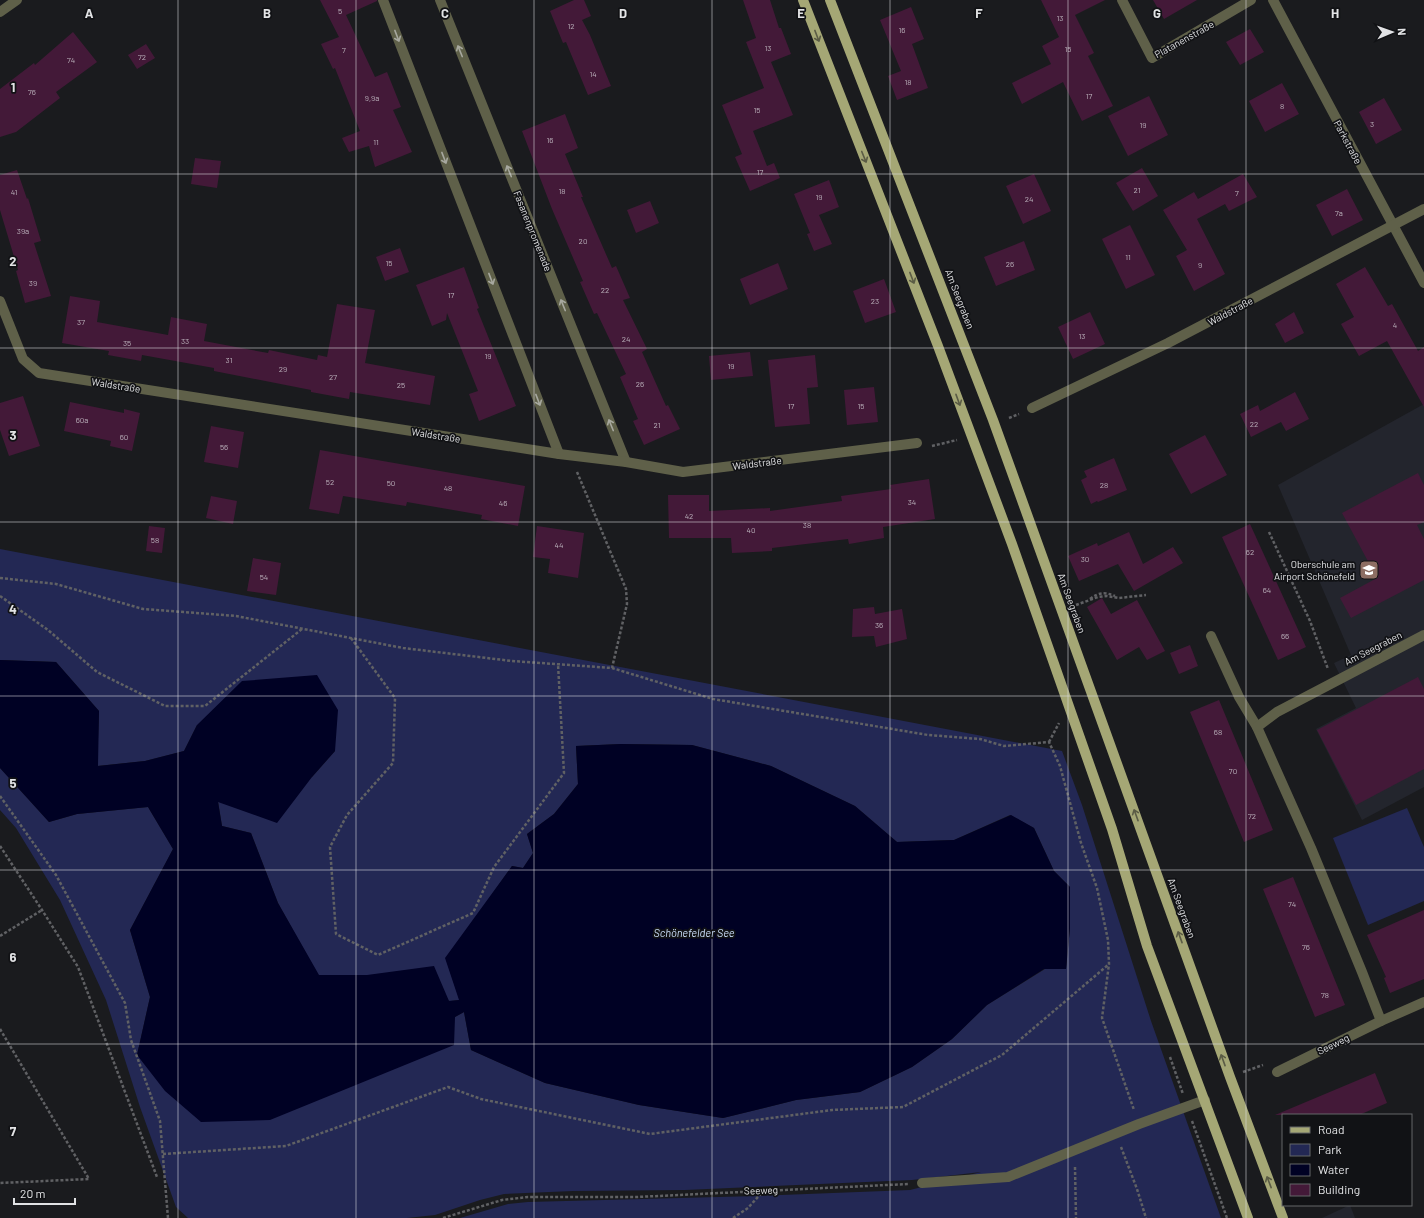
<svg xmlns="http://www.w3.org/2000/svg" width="1424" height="1218" font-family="Barlow,sans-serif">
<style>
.built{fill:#23252d}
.green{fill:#232854}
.water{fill:#000124}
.building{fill:#431938}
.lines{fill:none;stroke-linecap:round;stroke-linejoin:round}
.path{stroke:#606164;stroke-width:2.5;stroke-dasharray:3 2;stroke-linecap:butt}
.service{stroke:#5f6049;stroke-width:10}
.minor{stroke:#5f6049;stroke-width:10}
.primary{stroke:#a5a775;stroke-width:10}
.oneway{stroke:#a7a89f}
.oneway2{stroke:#5b5c45}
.grid{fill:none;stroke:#e2e3e5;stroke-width:1;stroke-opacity:0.55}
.labels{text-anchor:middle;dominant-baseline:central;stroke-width:3.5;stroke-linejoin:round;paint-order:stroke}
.number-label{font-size:8px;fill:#bab0ba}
.street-label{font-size:10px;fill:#e2e3e5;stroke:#111215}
.poi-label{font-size:10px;fill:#e2e3e5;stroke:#111215;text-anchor:end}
.water-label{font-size:11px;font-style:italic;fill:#ccdffb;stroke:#111215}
.grid-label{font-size:13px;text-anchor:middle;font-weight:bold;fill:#e2e3e5;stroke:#111215;stroke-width:3.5;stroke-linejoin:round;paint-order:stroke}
</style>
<rect width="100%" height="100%" fill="#1a1b1e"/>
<g class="built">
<path d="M1424,404V787L1362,820L1316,729L1356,708L1334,663L1351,655L1278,485Z"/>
<path d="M1350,1205L1355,1218H1322Z"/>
</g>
<g class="green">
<path d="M0,549L1062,751L1082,805L1151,1021L1221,1218H460L508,1204L528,1202L757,1196L910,1190L981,1172L912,1180L685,1190L573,1191L504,1194L480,1200L435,1215L407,1218H188L176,1207L140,1107L106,1000L60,900L16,828L0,810V768L49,822L77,814L148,807L173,849L130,930L150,997L137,1055L455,1017L464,1012L471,1050L545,1083L639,1105L723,1118L796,1100L860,1092L912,1067L952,1039L987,1005L1045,969H1066L1070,928V887L1054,871L1034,828L1010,815L954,840L897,842L855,806L771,766L692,745L621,744L576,746L578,784L554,814L527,834L533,853L523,868L512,866L493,893L460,1000L450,1001L367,975H318L278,903L251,833L222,826L218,801L312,777L335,751L197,725L184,751L145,761L97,766L99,711L56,662L0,660Z"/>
<path d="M1407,808L1424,847V901L1368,925L1333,838Z"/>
</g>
<path class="water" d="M0,660L56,662L99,711L98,766L145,761L184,751L197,725L242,681L317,675L338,710L335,751L312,777L277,823L218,802L222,826L251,833L278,903L319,975H367L434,966L449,1001L459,1000L445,958L512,866L523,868L533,853L527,834L554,814L578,784L576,746L621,744L692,745L771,766L855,806L897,842L954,840L1011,815L1034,828L1054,871L1070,887V928L1066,969H1044L987,1005L952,1039L912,1067L860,1092L796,1100L723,1118L639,1105L545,1083L471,1050L464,1012L455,1017L454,1045L270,1120L201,1122L165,1091L137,1055L150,997L130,930L173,849L148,807L77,814L49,822L0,768Z"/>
<g class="building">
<path d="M320,0H377V1L346,15L375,77L387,72L401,107L393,110L412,152L375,167L369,146L349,152L342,138L360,131L335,68L333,69L321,44L339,37Z"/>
<path d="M574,0H584L591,16L582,20L590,35L611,86L588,95L566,42L563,43L550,11Z"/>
<path d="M743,0H770L779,28H781L791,54L771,62L793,115L753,131L767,166L774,163L780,178L750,191L735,157L742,154L722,105L764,88L746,42L756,38Z"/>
<path d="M1041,0H1105L1075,15L1094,53L1088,56L1113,106L1082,121L1063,82L1022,104L1012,83L1051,64L1042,46L1059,37Z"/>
<path d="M1153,0H1197L1164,19Z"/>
<path d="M911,7L924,39L912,44L928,88L897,100L888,76L901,71L880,20Z"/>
<path d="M1250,29L1264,52L1240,65L1226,42Z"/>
<path d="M73,32L97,62L56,92L60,98L16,132L0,137V89L34,63L35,65Z"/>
<path d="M146,44L155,58L137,69L128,55Z"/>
<path d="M1282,83L1299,114L1265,132L1249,101Z"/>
<path d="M1149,96L1168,135L1128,156L1108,116Z"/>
<path d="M1384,98L1402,130L1376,144L1359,112Z"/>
<path d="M565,114L578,148L565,154L583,197H581L612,268L616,266L630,298L623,300L647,349L642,352L666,406L668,405L680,429L644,445L633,421L638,419L620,377L626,374L597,313L594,314L580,282L583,281L552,209L522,131Z"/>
<path d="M195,158L221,161L217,188L191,184Z"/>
<path d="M1142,168L1158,196L1133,211L1116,183Z"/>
<path d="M17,170L27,199L28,198L41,241L34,243L51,296L25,303L16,271L18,270L0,210V175Z"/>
<path d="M1034,174L1051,211L1023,224L1006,186Z"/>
<path d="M1243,174L1257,197L1229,211L1225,204L1197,219L1225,274L1194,291L1176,256L1187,250L1163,210L1194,192L1198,199Z"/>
<path d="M829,180L839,207L819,215L832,244L814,251L807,234L810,233L794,194Z"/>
<path d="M1347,189L1363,220L1332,236L1316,205Z"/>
<path d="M650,201L659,223L636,233L627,210Z"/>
<path d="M1130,225L1155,275L1126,289L1102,239Z"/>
<path d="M1024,241L1035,270L996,286L984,257Z"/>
<path d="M400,248L409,272L385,281L376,257Z"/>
<path d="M778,263L788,289L750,305L740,279Z"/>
<path d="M464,267L479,308L477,309L516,406L479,421L469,394L478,391L447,313L446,320L432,326L416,285Z"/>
<path d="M1365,267L1388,306L1392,304L1418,351L1424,347V407L1387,341L1359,356L1341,324L1354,317L1336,284Z"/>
<path d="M884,279L896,312L865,323L853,291Z"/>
<path d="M70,296L100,301L97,322L168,335L171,317L207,324L204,341L268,353L269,350L317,360L318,355L327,357L337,304L375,310L365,363L435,376L430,405L350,392L349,399L311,392V390L214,371V368L142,355L141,361L108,355L109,351L62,343Z"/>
<path d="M1090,312L1105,344L1073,359L1058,327Z"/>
<path d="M1294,312L1304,333L1285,343L1275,324Z"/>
<path d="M750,352L753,376L711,380L709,356Z"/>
<path d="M815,355L818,387L807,388L810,424L775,427L768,360Z"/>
<path d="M874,387L878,422L847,425L844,390Z"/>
<path d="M1295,392L1309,419L1286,431L1281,422L1251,437L1240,414L1258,405L1260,411Z"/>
<path d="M23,396L40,446L9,456L0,430V403Z"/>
<path d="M70,402L124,413V409L140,413L132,451L110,446L111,441L64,431Z"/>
<path d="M211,426L244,432L238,468L204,462Z"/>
<path d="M1205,435L1227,475L1191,494L1169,454Z"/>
<path d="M320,450L525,486L518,526L481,519L482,515L407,502L406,506L343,496L339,514L309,509Z"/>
<path d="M1114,458L1127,490L1098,502L1097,501L1091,504L1081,480L1087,477L1084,471Z"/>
<path d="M1418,473L1424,485V522L1417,525L1424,539V580L1351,618L1340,598L1377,578L1342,513Z"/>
<path d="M929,479L935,519L883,527L884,538L849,544L848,539L772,548V551L732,553L731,538H669L668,495H709V511L770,508V511L842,501L841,496L891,489L890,485Z"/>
<path d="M211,496L237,501L233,524L206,518Z"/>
<path d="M1250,524L1306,647L1278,660L1222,537Z"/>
<path d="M149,526L165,528L162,553L146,551Z"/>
<path d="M537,526L584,533L578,578L548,573L550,559L533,557Z"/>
<path d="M1129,532L1143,564L1173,547L1183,563L1134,591L1118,564L1079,581L1068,556L1097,543L1098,546Z"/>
<path d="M253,558L281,563L276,595L247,591Z"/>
<path d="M1102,598L1111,614L1137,600L1165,651L1147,660L1139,647L1117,660L1087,607Z"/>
<path d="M874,607L875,614L902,609L907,639L876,647L874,636L852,637L853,609Z"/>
<path d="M1190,645L1198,666L1179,674L1170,653Z"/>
<path d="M1418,677L1424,689V769L1356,805L1317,730Z"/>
<path d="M1219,700L1273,830L1244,842L1190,712Z"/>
<path d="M1293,877L1345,1005L1315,1017L1263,889Z"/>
<path d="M1424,910V979L1390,993L1384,978L1386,977L1367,935Z"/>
<path d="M1375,1073L1387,1103L1359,1115H1275Z"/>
</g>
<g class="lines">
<g class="path">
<path d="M1009,418L1019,414"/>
<path d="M932,446L957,440"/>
<path d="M577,472L626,589L627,604L612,668"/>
<path d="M1269,532L1310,621L1328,669"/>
<path d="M0,578L56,584L143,609L236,616L403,648L512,661L612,668L713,699L928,735L980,739L1004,746L1049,742L1060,766L1081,843L1097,888L1108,940L1109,964L1102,1018L1134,1110"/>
<path d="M0,596L48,630L97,672L165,706H205L302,629"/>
<path d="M1090,599C1099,592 1105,592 1115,596"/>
<path d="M1076,605L1098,597L1107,596L1119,598L1146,595"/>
<path d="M351,638L395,698L393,763L347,815L330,847L336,934L378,955L473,913L494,867L564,773L558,664"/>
<path d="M1049,742L1059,723"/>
<path d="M0,796L56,875L125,1003L131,1040L160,1121L168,1218"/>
<path d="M0,846L42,910L78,967L157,1177"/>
<path d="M0,936L42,910"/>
<path d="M0,1029L89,1179L0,1183"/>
<path d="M1170,1057L1183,1094"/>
<path d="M1243,1072L1263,1065"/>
<path d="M1192,1121L1227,1218"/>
<path d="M1121,1147L1137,1189L1146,1218"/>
<path d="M163,1154L286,1146L448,1087L481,1099L650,1134L832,1110L903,1107L1002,1055L1108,965"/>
<path d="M1075,1167L1076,1218"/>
<path d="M443,1218L502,1200L528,1197H637L908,1184"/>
<path d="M733,1218L748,1208L764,1190"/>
</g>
<g class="service">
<path d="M1211,636L1239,697L1257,727L1311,848L1362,972L1381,1021"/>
<path d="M1257,727L1277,712L1424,635"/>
<path d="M1277,1072L1381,1021L1424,1002"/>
</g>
<g class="minor">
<path d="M383,0L559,454"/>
<path d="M440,0L626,462"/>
<path d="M1122,0L1152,58L1251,0"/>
<path d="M1273,0L1424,283"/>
<path d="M0,12L17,0"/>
<path d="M0,301L23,359L39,373L559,454L626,462L683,472L917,443"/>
<path d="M1032,408L1168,343L1424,209"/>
<path d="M922,1183L1008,1177L1139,1124L1205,1100"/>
</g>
<g class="primary">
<path d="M803,0L938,346L1012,544L1112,829L1147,946L1248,1218"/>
<path d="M830,0L993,420L1230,1077L1283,1218"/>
</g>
</g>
<defs><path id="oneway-shaft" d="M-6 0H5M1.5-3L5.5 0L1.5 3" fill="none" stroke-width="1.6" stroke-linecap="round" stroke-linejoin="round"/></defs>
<g class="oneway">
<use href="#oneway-shaft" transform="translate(397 36) rotate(69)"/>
<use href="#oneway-shaft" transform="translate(460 51) rotate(-112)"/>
<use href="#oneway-shaft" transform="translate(444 158) rotate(69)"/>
<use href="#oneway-shaft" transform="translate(509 171) rotate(-112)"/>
<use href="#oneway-shaft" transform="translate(491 279) rotate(69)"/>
<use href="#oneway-shaft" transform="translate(563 305) rotate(-112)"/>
<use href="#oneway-shaft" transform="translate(538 400) rotate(69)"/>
<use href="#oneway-shaft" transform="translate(611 425) rotate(-112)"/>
</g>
<g class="oneway2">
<use href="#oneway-shaft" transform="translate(817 36) rotate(69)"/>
<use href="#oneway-shaft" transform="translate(864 157) rotate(68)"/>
<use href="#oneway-shaft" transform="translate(912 278) rotate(69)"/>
<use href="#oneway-shaft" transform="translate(958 400) rotate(70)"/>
<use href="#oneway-shaft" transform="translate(1136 815) rotate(-110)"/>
<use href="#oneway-shaft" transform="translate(1180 937) rotate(-110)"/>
<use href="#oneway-shaft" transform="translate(1223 1060) rotate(-110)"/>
<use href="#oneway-shaft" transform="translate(1269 1182) rotate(-111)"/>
</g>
<path class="grid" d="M178,0V1218M356,0V1218M534,0V1218M712,0V1218M890,0V1218M1068,0V1218M1246,0V1218M0,174H1424M0,348H1424M0,522H1424M0,696H1424M0,870H1424M0,1044H1424"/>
<defs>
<symbol id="school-square" viewBox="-11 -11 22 22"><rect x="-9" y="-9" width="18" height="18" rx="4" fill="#8d6e63" stroke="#111215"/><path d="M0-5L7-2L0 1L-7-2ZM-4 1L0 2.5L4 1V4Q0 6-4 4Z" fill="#fff"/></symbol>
</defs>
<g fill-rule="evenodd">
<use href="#school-square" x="1358" y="559" width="22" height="22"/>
</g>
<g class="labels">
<g class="number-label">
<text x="340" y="11">5</text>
<text x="1060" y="18">13</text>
<text x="571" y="26">12</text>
<text x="902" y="30">16</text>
<text x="768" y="48">13</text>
<text x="1068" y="49">15</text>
<text x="344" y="50">7</text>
<text x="142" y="57">72</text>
<text x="71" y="60">74</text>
<text x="593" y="74">14</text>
<text x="908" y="82">18</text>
<text x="32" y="92">76</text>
<text x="1089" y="96">17</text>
<text x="372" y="98">9,9a</text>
<text x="1282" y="106">8</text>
<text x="757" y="110">15</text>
<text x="1372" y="124">3</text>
<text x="1143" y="125">19</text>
<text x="550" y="140">16</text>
<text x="376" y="142">11</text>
<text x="760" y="172">17</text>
<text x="1137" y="190">21</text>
<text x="562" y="191">18</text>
<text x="14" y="192">41</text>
<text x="1237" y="193">7</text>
<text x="819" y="197">19</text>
<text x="1029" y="199">24</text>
<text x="1339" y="213">7a</text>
<text x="23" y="231">39a</text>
<text x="583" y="241">20</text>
<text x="1128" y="257">11</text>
<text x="389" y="263">15</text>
<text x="1010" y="264">26</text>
<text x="1200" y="265">9</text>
<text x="33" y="283">39</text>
<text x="605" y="290">22</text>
<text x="451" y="295">17</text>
<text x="875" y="301">23</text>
<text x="81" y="322">37</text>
<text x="1395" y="325">4</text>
<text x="1082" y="336">13</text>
<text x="626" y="339">24</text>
<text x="185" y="341">33</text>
<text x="127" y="343">35</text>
<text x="488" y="356">19</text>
<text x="229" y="360">31</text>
<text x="731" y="366">19</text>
<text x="283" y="369">29</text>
<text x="333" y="377">27</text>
<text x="640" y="384">26</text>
<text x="401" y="385">25</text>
<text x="791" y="406">17</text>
<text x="861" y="406">15</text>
<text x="82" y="420">60a</text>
<text x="1254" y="424">22</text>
<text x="657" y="425">21</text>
<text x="124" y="437">60</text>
<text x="224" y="447">56</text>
<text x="330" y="482">52</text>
<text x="391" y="483">50</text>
<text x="1104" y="485">28</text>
<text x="448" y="488">48</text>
<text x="912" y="502">34</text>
<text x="503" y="503">46</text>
<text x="689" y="516">42</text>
<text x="807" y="525">38</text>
<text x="751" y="530">40</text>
<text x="155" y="540">58</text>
<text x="559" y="545">44</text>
<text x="1250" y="552">62</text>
<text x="1085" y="559">30</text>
<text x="264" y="577">54</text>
<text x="1267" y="590">64</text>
<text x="879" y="625">36</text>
<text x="1285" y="636">66</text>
<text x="1218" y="732">68</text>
<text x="1233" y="771">70</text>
<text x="1252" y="816">72</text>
<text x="1292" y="904">74</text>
<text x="1306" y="947">76</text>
<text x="1325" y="995">78</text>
</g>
<g class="street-label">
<text transform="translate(1184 39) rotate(-29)">Platanenstraße</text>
<text transform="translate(1348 142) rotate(62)">Parkstraße</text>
<text transform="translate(533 231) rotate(68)">Fasanenpromenade</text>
<text transform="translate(960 299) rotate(69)">Am Seegraben</text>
<text transform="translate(1230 311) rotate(-28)">Waldstraße</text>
<text transform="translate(116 385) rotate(9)">Waldstraße</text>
<text transform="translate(436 435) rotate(9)">Waldstraße</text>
<text transform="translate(757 463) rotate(-7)">Waldstraße</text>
<text transform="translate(1072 603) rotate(70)">Am Seegraben</text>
<text transform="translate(1373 648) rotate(-27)">Am Seegraben</text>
<text transform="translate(1182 908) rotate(70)">Am Seegraben</text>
<text transform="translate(1333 1044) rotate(-26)">Seeweg</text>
<text transform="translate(761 1190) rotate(-2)">Seeweg</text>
</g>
<g class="poi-label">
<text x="1355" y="564">Oberschule am<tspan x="1355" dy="12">Airport Schönefeld</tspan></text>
</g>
<g class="water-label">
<text x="694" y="932">Schönefelder See</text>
</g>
</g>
<g class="grid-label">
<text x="89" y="18">A</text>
<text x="267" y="18">B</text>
<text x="445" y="18">C</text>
<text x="623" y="18">D</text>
<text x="801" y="18">E</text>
<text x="979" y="18">F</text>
<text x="1157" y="18">G</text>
<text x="1335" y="18">H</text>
<text x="13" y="92">1</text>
<text x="13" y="266">2</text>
<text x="13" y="440">3</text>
<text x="13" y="614">4</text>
<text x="13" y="788">5</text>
<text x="13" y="962">6</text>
<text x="13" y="1136">7</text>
</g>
<rect x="1282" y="1114" width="130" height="92" fill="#111215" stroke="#656668"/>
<rect x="1290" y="1127" width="20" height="6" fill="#a5a775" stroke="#656668"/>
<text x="1318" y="1134" font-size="12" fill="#e2e3e5">Road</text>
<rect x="1290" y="1144" width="20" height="12" fill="#232854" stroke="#656668"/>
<text x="1318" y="1154" font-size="12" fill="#e2e3e5">Park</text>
<rect x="1290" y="1164" width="20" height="12" fill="#000124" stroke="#656668"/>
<text x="1318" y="1174" font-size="12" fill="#e2e3e5">Water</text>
<rect x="1290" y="1184" width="20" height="12" fill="#431938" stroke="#656668"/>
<text x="1318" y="1194" font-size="12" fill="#e2e3e5">Building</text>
<g transform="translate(1392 32) rotate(88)" stroke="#111215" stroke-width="3" paint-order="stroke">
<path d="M0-3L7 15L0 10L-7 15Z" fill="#e2e3e5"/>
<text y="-6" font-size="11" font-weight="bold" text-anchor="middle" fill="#e2e3e5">N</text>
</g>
<path d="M14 1198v6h61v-6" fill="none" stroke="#e2e3e5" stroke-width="2"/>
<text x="20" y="1198" font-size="12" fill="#e2e3e5" stroke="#111215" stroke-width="3" paint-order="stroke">20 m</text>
</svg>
